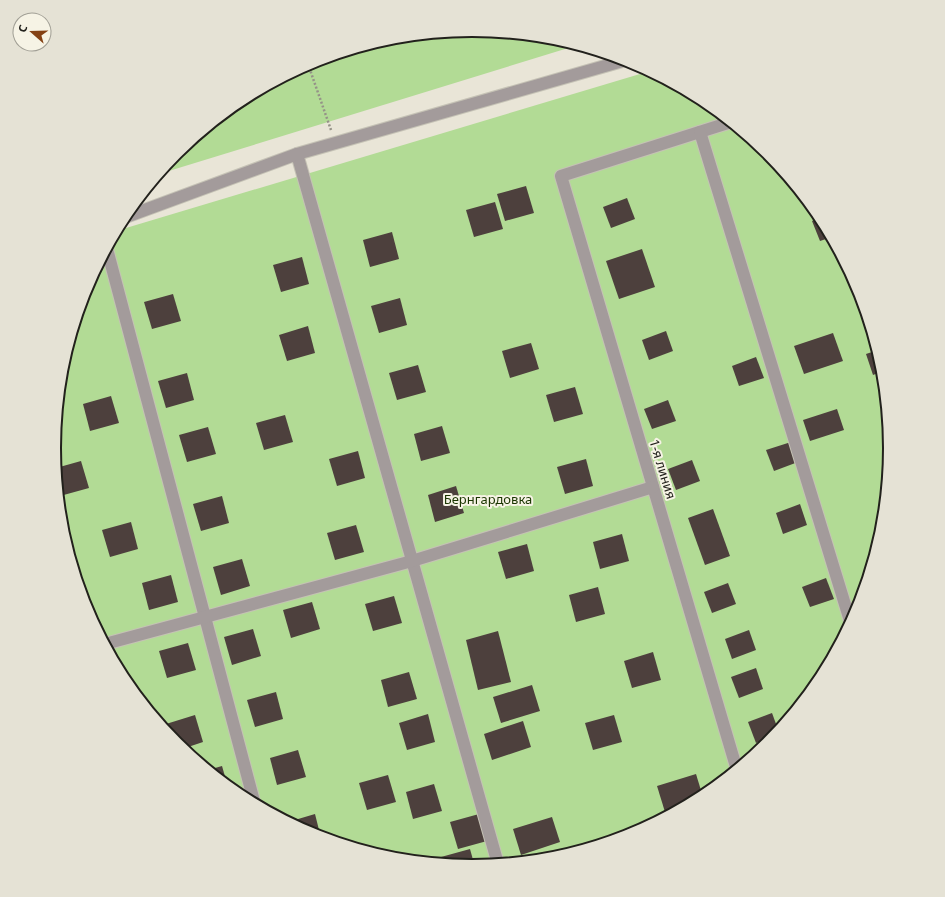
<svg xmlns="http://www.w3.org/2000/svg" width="945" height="897" font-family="'Noto Sans',sans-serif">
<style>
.green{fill:#b2db95}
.building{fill:#4d403d}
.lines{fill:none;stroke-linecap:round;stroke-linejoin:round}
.street-casing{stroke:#c5c2b5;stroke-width:14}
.path{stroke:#959288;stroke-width:2.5;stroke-dasharray:2 2;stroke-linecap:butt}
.street{stroke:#a39b9b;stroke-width:12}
.labels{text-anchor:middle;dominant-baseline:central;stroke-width:4;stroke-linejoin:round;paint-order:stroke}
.street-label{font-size:13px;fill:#22211c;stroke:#f6f3e5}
.park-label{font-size:13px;fill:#1a3500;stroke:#f6f3e5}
.rim{fill:none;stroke:#22211c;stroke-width:2}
</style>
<rect width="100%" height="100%" fill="#e9e5d7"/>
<g class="green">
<path d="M473,30L554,38L578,45L159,174L177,152L240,100L313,62L391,38Z"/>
<path d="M650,71L705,101L769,153L821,216L859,289L883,367L891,449L883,530L859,609L820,681L768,745L705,797L632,835L554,859L472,867L391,859L312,835L240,796L176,744L124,681L86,608L62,530L54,448L62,367L86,288L116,231Z"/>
</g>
<g class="building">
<path d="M526,186L534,213L505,221L497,194Z"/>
<path d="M627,198L635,219L611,228L603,207Z"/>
<path d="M495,202L503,229L474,237L466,210Z"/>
<path d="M821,217L832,237L820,241L812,221Z"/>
<path d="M392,232L399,259L370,267L363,240Z"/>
<path d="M642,249L655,287L619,299L606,261Z"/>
<path d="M302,257L309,284L281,292L273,265Z"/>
<path d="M173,294L181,321L152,329L144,302Z"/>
<path d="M400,298L407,325L379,333L371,306Z"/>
<path d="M308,326L315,353L287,361L279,335Z"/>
<path d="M666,331L673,351L649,360L642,340Z"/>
<path d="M833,333L843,361L804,374L794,346Z"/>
<path d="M531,343L539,369L510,378L502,351Z"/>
<path d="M878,350L883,371L873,375L866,354Z"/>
<path d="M756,357L764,378L739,386L732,366Z"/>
<path d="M418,365L426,392L397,400L389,373Z"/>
<path d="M187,373L194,400L166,408L158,381Z"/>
<path d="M575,387L583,414L554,422L546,395Z"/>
<path d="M111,396L119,423L90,431L83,404Z"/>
<path d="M668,400L676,421L652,429L644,409Z"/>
<path d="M837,409L844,430L810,441L803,420Z"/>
<path d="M285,415L293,442L264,450L256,423Z"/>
<path d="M442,426L450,453L421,461L414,434Z"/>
<path d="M208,427L216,454L187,462L179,435Z"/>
<path d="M791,442L798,462L774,471L766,450Z"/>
<path d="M358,451L365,478L337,486L329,459Z"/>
<path d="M586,459L593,486L565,494L557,467Z"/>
<path d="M692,460L700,481L676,490L668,469Z"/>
<path d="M81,461L89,488L60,496L58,490L56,468Z"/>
<path d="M456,486L464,513L435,522L428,495Z"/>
<path d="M222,496L229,523L201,531L193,504Z"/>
<path d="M800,504L807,525L783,534L776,513Z"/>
<path d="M713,509L730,556L705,565L688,518Z"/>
<path d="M131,522L138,549L110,557L102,530Z"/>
<path d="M356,525L364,552L335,560L327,533Z"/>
<path d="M622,534L629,561L600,569L593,542Z"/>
<path d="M527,544L534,571L506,579L498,552Z"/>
<path d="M242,559L250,586L221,595L213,567Z"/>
<path d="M171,575L178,602L149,610L142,583Z"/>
<path d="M826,578L834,599L810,607L802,587Z"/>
<path d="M728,583L736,604L712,613L704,592Z"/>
<path d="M598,587L605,614L576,622L569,595Z"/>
<path d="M394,596L402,623L373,631L365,604Z"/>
<path d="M312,602L320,629L291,638L283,610Z"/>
<path d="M253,629L261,656L232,665L224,637Z"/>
<path d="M749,630L756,650L732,659L725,639Z"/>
<path d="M498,631L511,682L478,690L466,640Z"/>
<path d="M188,643L196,670L167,678L159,651Z"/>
<path d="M653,652L661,680L632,688L624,661Z"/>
<path d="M756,668L763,689L739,698L731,677Z"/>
<path d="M409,672L417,699L388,707L381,680Z"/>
<path d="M532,685L540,711L501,723L493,697Z"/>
<path d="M276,692L283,719L255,727L247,700Z"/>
<path d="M772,713L779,732L776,735L756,743L748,722Z"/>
<path d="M428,714L435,742L407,750L399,723Z"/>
<path d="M195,715L203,742L182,749L176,744L170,737L166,724Z"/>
<path d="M614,715L622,742L593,750L585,723Z"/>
<path d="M523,721L531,747L492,760L484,734Z"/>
<path d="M298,750L306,777L277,785L270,758Z"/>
<path d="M222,766L228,787L208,770Z"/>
<path d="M696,774L703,797L693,803L665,812L657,786Z"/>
<path d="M388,775L396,802L367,810L359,783Z"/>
<path d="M434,784L442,811L413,819L406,792Z"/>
<path d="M315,814L321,838L312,835L288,822Z"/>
<path d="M479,814L487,841L458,849L450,822Z"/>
<path d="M552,817L560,842L521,855L513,829Z"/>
<path d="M470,849L475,867L443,864L441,857Z"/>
</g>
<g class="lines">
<defs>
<g id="street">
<path d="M731,122L561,176L737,770"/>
<path d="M700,132L851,624"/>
<path d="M297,154L498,864"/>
<path d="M123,218L297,154L626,60"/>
<path d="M107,249L255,805"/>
<path d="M105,644L412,561L653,487"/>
</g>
</defs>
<use href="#street" class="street-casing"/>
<path class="path" d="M308,64L331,130"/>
<use href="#street" class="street"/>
</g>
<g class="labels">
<g class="street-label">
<text transform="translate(663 469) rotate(73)">1-я линия</text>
</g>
<g class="park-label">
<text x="488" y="499">Бернгардовка</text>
</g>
</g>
<path d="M0 0H945V897H0ZM61 448a411 411 0 1 1 822 0a411 411 0 1 1-822 0Z" fill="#e5e2d5" fill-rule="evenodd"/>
<path class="rim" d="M61 448a411 411 0 1 1 822 0a411 411 0 1 1-822 0Z"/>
<g transform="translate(32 32) rotate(290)"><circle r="19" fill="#f6f3e5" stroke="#a19f95"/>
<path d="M0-3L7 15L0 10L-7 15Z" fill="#844114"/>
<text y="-6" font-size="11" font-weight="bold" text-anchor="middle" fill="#22211c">С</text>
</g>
</svg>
